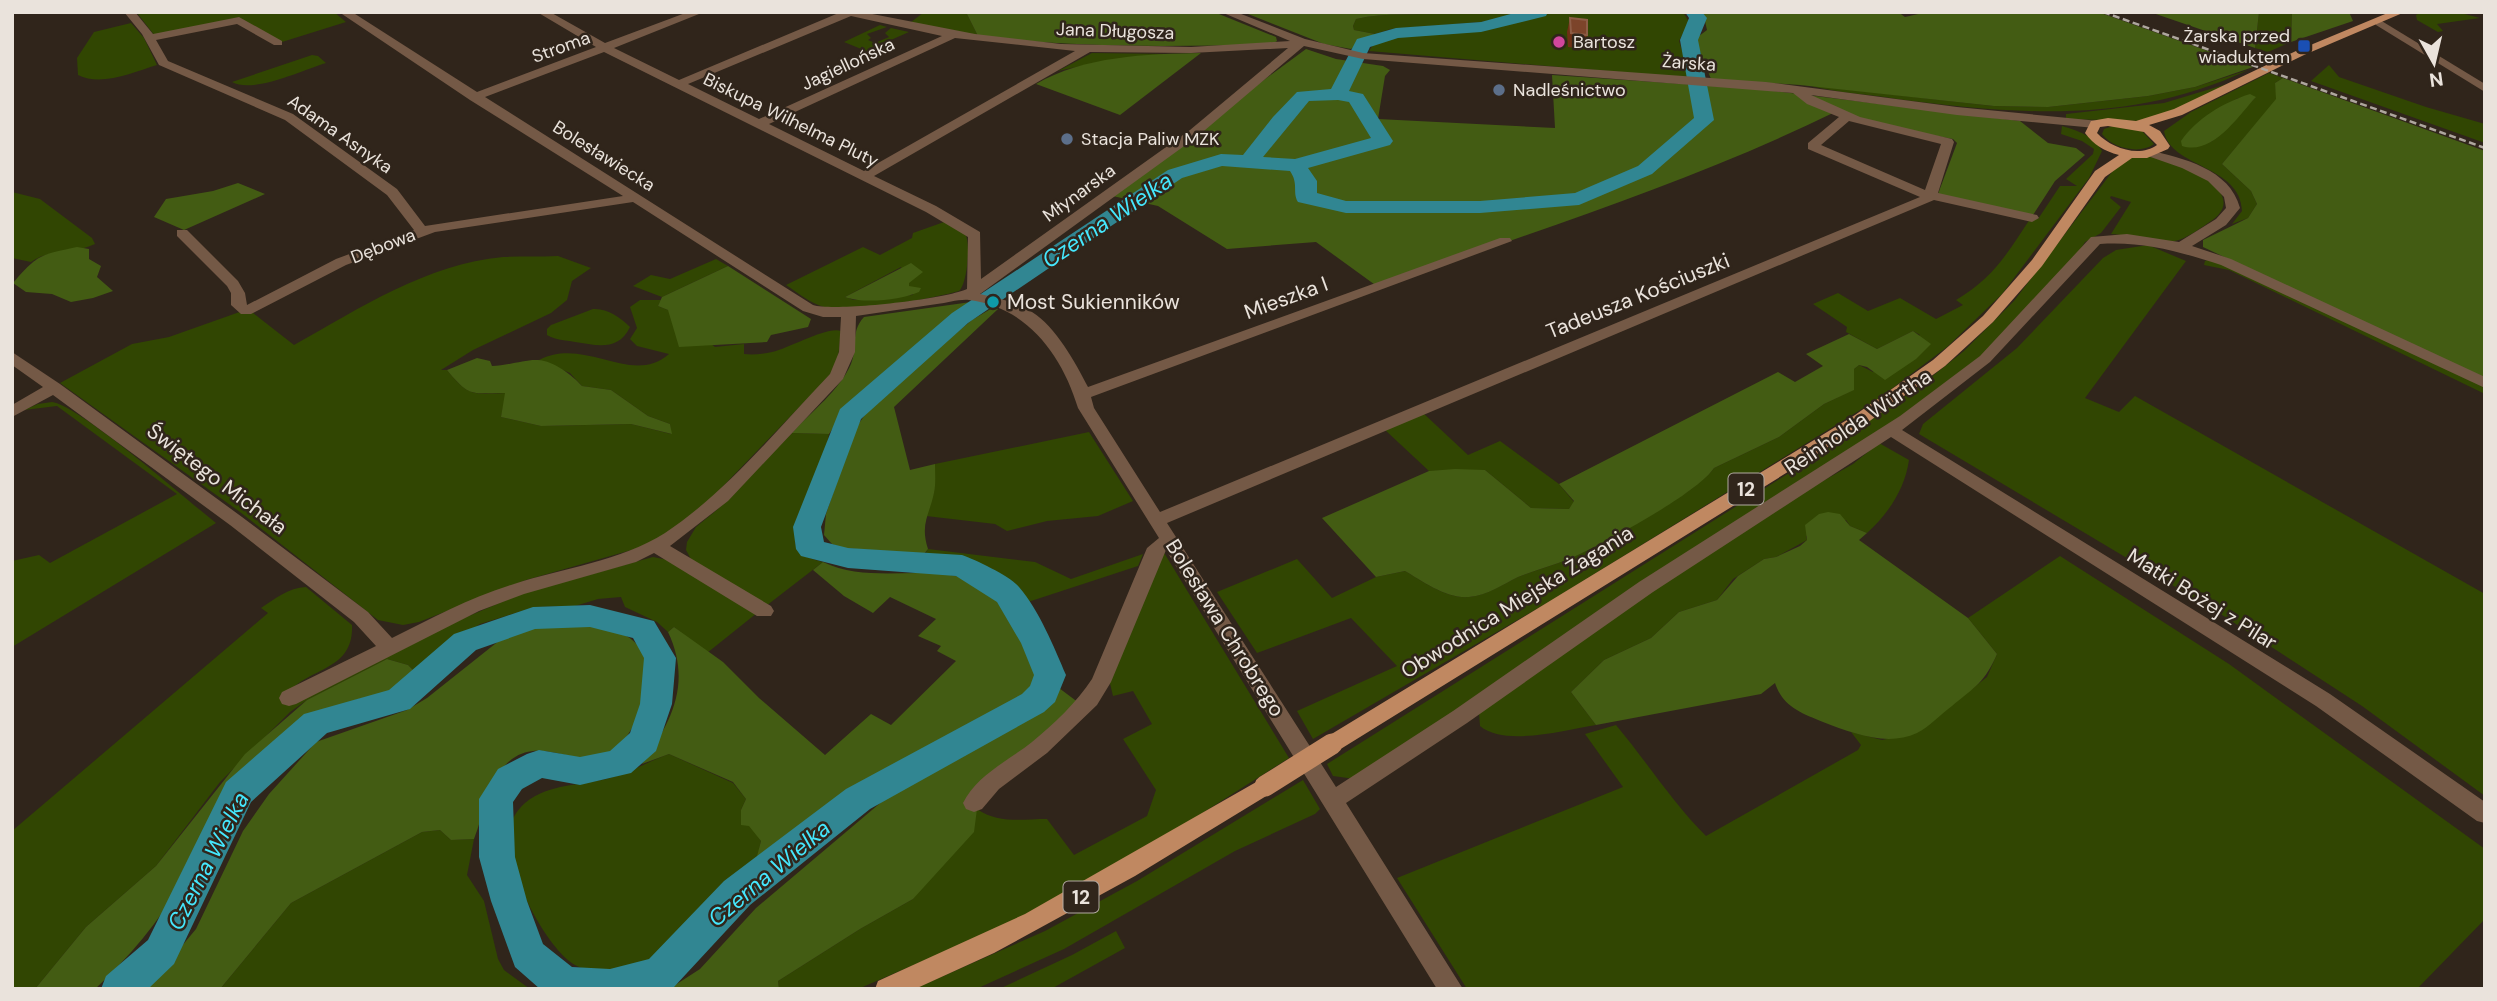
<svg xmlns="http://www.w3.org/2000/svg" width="2497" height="1001" font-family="'DM Sans',sans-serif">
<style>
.green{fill:#314602;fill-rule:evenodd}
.forest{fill:#435c13}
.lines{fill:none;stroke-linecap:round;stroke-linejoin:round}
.river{fill:#318692;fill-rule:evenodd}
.minor{fill:#745946;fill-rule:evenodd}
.major{fill:#c08861;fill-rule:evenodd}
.rail{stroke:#aea69e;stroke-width:2.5;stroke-dasharray:7 3.5;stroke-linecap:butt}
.major-bridge{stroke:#c08861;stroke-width:21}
.wall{fill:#6e3015}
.building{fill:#7c442a;stroke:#8d5d46;stroke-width:2}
.hotel-dot{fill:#d1479c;stroke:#30251b;stroke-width:2.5}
.transit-dot{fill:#1a4fb4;stroke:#30251b;stroke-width:2.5}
.service-dot{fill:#5c6f8a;stroke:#30251b;stroke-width:2.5}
.culture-dot{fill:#0f9aa8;stroke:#30251b;stroke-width:2.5}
.labels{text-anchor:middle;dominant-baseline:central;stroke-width:5;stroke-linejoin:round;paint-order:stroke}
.far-street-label{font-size:18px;fill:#eae3dc;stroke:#30251b}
.far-poi-label{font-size:18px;fill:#eae3dc;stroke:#30251b;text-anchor:start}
.shield{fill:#30251b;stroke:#b2aaa2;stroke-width:2}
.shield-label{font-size:19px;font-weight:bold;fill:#eae3dc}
.street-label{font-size:21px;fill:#eae3dc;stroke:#30251b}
.poi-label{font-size:21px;fill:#eae3dc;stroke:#30251b;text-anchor:start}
.water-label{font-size:23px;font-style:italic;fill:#45e7fd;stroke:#30251b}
</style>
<rect width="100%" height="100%" fill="#30251b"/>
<g class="green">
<path d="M334,12L346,22L282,42L240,18L155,36L137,13Z"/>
<path d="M924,12H966L978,36L910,23Z"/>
<path d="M1448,12H1534L1481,22L1391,29L1375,34L1354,30L1353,26L1356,19C1386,12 1417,16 1448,12Z"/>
<path d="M1556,12H1683L1689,22L1679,41L1691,78L1369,51L1375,42L1384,39L1496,26Z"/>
<path d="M2259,12H2292L2291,42L2268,52L2255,48Z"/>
<path d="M2421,12H2457L2480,18L2437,24L2443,31L2438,32L2417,20L2416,15Z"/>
<path d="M131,23L144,38L157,65C134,72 101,87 78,75L77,58L94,32Z"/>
<path d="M880,25L887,27L867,34L871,38L868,40L875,43L889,37L885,33L891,28L909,32L866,51L844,42Z"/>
<path d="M1092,53L1170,54L1090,64L1058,71Z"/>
<path d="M312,55L318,56L326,63C303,70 253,94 232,82Z"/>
<path d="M2329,65L2339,77L2426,107L2485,124V143L2311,81Z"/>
<path d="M2248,70C2134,124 2018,115 1897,99C1868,94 1836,93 1808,85L1993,106L2048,107L2148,96L2195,87Z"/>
<path d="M2269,73L2283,78L2275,83L2277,99L2222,164L2251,191L2257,204L2248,218L2232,224L2242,211C2241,165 2170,168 2164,131L2191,112ZM2238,98H2255L2211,142L2216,111Z"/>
<path d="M2227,84L2170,112L2143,121L2066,119V114L2164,103Z"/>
<path d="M2062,126C2078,131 2093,135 2102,151L2089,178L2002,294L1947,347L1878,399L1552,600L1313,739L1297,711L1397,666L1351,618L1257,653L1217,592L1297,559L1332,598L1376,577L1405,571C1422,581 1447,599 1469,597C1487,595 1502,585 1518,577C1535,570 1552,566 1569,559C1599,546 1697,493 1714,468L1779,437L1824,404L1853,390L1854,369L1859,365L1873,372L1920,335L1913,331L1877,349L1846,332L1847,327L1813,304L1838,293L1868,311L1900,298L1936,319L1963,305L1956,300C1993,278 2007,254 2030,219H2038L2060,186H2077L2066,179L2093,154L2094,149L2082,141L2061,134Z"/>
<path d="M2113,126L2142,131L2154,144C2140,155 2112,148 2102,134L2104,129Z"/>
<path d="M2136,156C2145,156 2154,157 2163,159C2189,166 2253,196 2208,223C2198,230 2187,238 2175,241C2156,245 2130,235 2111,234L2131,202L2111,196L2110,198L2121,207L2101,233L2085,242L2075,258L1999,341L1937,392L1355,779L1333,776L1327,764L1840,441L1920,386L1964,351L2014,301L2112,172L2120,163Z"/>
<path d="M12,192L40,199L92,238L95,244C75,254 51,248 31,262L12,258Z"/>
<path d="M944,222C950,225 959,228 964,232C972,240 967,285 959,291C930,299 852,314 824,307C810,303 798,293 786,285L863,247L880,255L912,238L913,233ZM901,267L913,295L854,300L845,297Z"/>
<path d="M2148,245L2186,261L2085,398L2119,412L2135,396L2485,594V796L2362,706L2219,613L1919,434L1923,424L2017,348L2103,258L2116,250Z"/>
<path d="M558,256L591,268L572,281L567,300L551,313L473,350L441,370H447C469,397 472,394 506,393L501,417L541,426L631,424L671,434L670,424L648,416L611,390L582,386L570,373L539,360C586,336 631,387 669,354L637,346L630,339L637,328L630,307L640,300H661L658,306L668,310L715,347L744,344V354C753,355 762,354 772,352C790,348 827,326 841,331L837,368L702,508L661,539L635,549L526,580L419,622L403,625L378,620L240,512L60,383L132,344L169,337L248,309L294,345C360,308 427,264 503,257C521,256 540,257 558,256Z"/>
<path d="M716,259L728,266L662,297L633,286L651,275L670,279Z"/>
<path d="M2210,259L2485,387V394L2229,270L2204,265L2205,261Z"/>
<path d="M593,309C607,308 620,317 630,327C618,352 596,345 575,342C564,340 556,340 547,335V329L551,325Z"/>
<path d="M52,402C79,405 188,501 216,523L12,647V561L39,555L50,563L177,494L57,406L24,410L38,404Z"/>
<path d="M1422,412L1468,455L1500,441L1559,484L1574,502L1569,509L1531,508L1485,470L1429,471L1384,429Z"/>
<path d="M1089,432L1133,501L1098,516L1047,521L1007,531L995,524L926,516L934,492L935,464Z"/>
<path d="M792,433L829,434L823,462L795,542C798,556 811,559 823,562L766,606L692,561L686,550L687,542L696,527L718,509Z"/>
<path d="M1879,443L1909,460C1905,489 1888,514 1867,533L1850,526L1846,520L1806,536L1807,540L1776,557L1764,559L1733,579L1717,600L1679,612L1651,638L1604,660L1571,692L1596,725C1565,730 1505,747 1480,726L1479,713L1539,665L1816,485L1853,464Z"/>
<path d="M928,549L1035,562L1071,579L1143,554L1138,566L1028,602C993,560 976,560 925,554Z"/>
<path d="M1163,551L1289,758L1160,840L1025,917L858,989H779L778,981L860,929L913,899L977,809C998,824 1022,819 1047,819L1074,855L1147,816L1156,790L1123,739L1152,724L1133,691L1113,696L1108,675Z"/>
<path d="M2060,556L2229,664L2485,849V919L2417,989H1467L1397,878L1623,787L1585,734L1616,725C1647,762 1672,802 1706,836L1858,750L1861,745L1851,732L1882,740L1918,732L1987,677L1997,654L1968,618Z"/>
<path d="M653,557L668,560L757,613L707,653L674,627L668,632L657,622L625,607L621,597L598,599L575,606L535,607L480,624L437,652L417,674L408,665L387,659L307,700L290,712L220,782L156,866L86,927L35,989H12V831L268,613L261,608C276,598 288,588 306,587L352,625C354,671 309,667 288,693L523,593Z"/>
<path d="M669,754L733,783L746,799L741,810L761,841C759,847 759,856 756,862C750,874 711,898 699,910C680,928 667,952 642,964C624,972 592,975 575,965C545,948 503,864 509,831C510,821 517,810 525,803C549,783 581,786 610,778C630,773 649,761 669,754Z"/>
<path d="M1303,780L1320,809L1315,814L1235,851L1064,949L976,989H914L1045,931L1137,881Z"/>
<path d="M440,830L451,840L474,839L467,875L484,901L498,959L504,970L530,989H220L291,903L422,832Z"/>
<path d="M1116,931L1125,948L1051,989H999L1072,955Z"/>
</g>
<g class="forest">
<path d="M966,12H1214L1276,37L1277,41L1272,44C1173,47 1076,48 978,36Z"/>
<path d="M1243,12H1448C1417,16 1386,12 1356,19L1353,26L1354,30L1375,34L1351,49L1324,44Z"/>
<path d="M1703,12H1898L1905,17L1927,12H2098L2253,67L2195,87L2148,96L2048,107L1994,106L1800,85L1711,79L1695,39L1707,30Z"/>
<path d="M2150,12H2259L2255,48Z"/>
<path d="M2292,12H2349L2353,21L2291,42Z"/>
<path d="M1306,49L1336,59L1383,66L1390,70L1385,76L1378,119L1555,128L1552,75L1757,89L2020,121L2048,143L2076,148L2085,155L2055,181L2033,215L1938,194L1957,143L1953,139L1888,127L1835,112C1688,184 1531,232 1378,287L1316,242L1227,249L1158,206L1108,195Z"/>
<path d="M1201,53L1120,115L1036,84C1084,56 1146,54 1201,53Z"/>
<path d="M2283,78L2485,151V380L2203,247V240L2248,218L2257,204L2251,191L2222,164L2276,99L2275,83Z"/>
<path d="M2250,94L2256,97C2238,116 2213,156 2182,146L2181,141C2196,119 2224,102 2250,94Z"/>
<path d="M238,183L265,194L184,230L154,217L166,199L213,191Z"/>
<path d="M77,247L89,249V259L101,266L97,277L113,291L93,298L71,302L52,294L26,292L13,283C38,254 40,255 77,247Z"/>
<path d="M911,263L923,272L909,283V286L921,288L919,292C901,300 864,304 845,297Z"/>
<path d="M728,266L811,319L808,327L771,335L767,342L679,347L668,310L658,306L662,297Z"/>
<path d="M971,302L970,306C925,340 859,388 829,434L792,433C811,412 840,390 851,364C858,347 850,332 864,317Z"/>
<path d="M994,307L998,309L894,407L910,470L935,464C935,473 936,484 934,493C929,516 920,524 928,549L924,554L843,548L832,544L824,535L826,514L855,429L876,399L972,320Z"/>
<path d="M1913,331L1931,344L1916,359L1885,380L1867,367L1859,365L1854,369V390L1824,404L1779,437L1714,468C1697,494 1600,546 1569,559C1552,566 1535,570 1518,577C1502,585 1488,595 1469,597C1447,599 1422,581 1405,571L1376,577L1322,518L1429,471L1455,469L1485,470L1531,508L1569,509L1574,501L1559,484L1778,372L1795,382L1823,366L1806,354L1849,334L1877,349Z"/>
<path d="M477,358L490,361L492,366C507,366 525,359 538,360C554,361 572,375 582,386L611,390L648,416L670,424L672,434L631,424L541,426L501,417L505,393C471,393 470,398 447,370Z"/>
<path d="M1828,512L1840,514L1850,526L1867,533L1859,540L1968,618L1997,654C1985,682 1975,687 1952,706C1941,714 1929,727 1917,733C1887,747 1852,733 1823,722C1801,713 1783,707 1775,683L1761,694L1596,725L1571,692L1604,660L1651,638L1679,612L1717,600L1738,576L1764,559L1776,557L1800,546L1807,540L1805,525L1819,514Z"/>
<path d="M823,562C887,593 968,542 1014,618C1022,632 1022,644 1029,657C1041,681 1037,690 1015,705C922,747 836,800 755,864L761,841L749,826L741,825V810L746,799L733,782L669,754L642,764C672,721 692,683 668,632L674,627L723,662L759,698L825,755L871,714L891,725L956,661L937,651L941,646L918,636L936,619L890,597L873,613L844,596L813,570Z"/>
<path d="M568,624C594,626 624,626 641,649C662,675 634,744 605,755C574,767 542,737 512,759C487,778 485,812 474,839L451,840L440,830L422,832L291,903L220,989H146L196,929L243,831L269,794L316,742L407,710L427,698L505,636L539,626Z"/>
<path d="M387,659L408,665L417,674C395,697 377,692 350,702C309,717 270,742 241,776C214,808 203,847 182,882C158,923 129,957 95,989H35L86,927L156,866L245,754L307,700Z"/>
<path d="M1059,688L1083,706L977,809L974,832L913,899L860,929L778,981L779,989H669L700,969L756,908L885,799L918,777L1035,714Z"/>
</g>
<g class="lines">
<path class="river" d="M1518,12H1548L1546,16L1481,32L1398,38L1370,47L1349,91L1363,94L1393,141L1390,145L1308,168L1317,181V193L1346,201H1480L1575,193L1638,166L1694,118L1680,40L1689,18L1685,12H1702L1707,18L1698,40L1714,120L1652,174L1579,205L1480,213H1346L1298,202C1292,192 1299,184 1290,171L1222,166L1182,178L968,323L861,419L821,527L824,542L848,548L962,555C976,560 1010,576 1019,587C1039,610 1054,647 1066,675L1055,702L1044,712L870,809L750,905L674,987L540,989L515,967L491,901L479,857V799L498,769L527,754L539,750L580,757L610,751L630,733L640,704L644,658L633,638L590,627L535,629L476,650L410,709L327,733L251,802L174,964L148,989H101L106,976L148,940L226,782L304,714L389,690L454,634L533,607L590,605L654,621L676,658L672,704L656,751L631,773L580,785L542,778L522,789L513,802L515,857L527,901L543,944L572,967L610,969L649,959L724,881L846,789L1022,694L1030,686L1034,675L1021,643L997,602L956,576L848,568L801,556L796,549L793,527L840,409L952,313L1168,170L1221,154L1243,155L1273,117L1297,92L1331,89L1357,39L1396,28L1481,22ZM1338,100L1349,102L1371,138L1295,159L1263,157L1309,101Z"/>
<g class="minor">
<path d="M124,12H135L153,34L239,17L282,41V45H274L237,24L156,40L168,61L293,114L397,189L425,226L623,196L470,100L339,12H352L477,92L596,47L537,12H550L605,43L688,12H704L614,48L679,80L841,12H862L975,34L1061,44L1191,47L1290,41L1221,12H1236L1305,39L1363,53L1766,82L1957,107L2099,121L2101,124L2095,128L1957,115L1811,95L1860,117L1952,139L1954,142L1938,193L2037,215L2039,218L2032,222L1934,200L1167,523L1336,787L1453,711L1639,582L1900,416L1980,356L2091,237L2127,234L2179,242L2216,219L2226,208L2224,197L2208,181L2182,168L2142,154L2148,150C2183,158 2230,169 2240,208L2226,225L2192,246L2231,259L2485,377V388L2221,265C2181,252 2143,241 2100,244L1990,362L1902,430L2330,694L2485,802V823L2477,821L2316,706L1891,437L1653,592L1467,723L1346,803L1463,989H1437L1166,550L1111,682L1097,705L1047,753L999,789L982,809L974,812L966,809L963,803C977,775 1008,761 1032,742C1054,724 1077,702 1092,679L1147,548L1159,538L1078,408C1062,355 1027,307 969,300C959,299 947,303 937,304C910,308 883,312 856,316L855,352L843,379L728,501L670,546L771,606L774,611L771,616H757L654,553L636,562L524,594L479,611L296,704L289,706L282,704L279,698L282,692L376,646L354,622L230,525L53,395L12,417V405L43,387L12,365V352L60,384L242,517L368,612L392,638C432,618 471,597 514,584C563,568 621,561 665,533C728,491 778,428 830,374L839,352L841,317H823L803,311L633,202L435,232L346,265L251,314H241L231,305V293L227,286L177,236V230H187L238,281L245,293L247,305L336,259L414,230L387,195L285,120L159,65L142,34ZM851,16L942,36L759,119L688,84ZM955,38L1075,51L864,171L769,124ZM1304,46L1363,59L1793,93L1807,104L1839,117L1808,143V149L1920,197L1160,512L1094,408L1091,397L1512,241L1510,238H1500L1088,387C1075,362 1056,327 1032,312C1017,302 997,298 980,294L1198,136ZM1288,48L1190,130L981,279L980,232L936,206L874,176L1090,52L1191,53ZM604,52L926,212L968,237L967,289C946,299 835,312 813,305L485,97ZM1849,121L1941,144L1925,190L1821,145Z"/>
<path d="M2380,20L2485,84V92L2376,25L2375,23Z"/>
</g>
<g class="major">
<path d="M2390,12H2405L2304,55L2182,115L2149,125L2160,131L2170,146L2168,149L2147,158H2132L2105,177L2042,266L1993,322L1945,366L1867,423L1339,750L1332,752L1325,750L1322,744L1325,738L1855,415L1933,360L1983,316L2032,260L2095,171L2119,155C2104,151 2094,145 2085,133L2091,121L2108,118L2136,121L2174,109L2296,51ZM2108,126L2144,132L2157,145C2139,158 2111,148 2097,133L2100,127Z"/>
<path d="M1265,777L1273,780L1276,786L1273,792L1135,876L994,953L915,989H875L878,981L1025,914Z"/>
</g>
<path class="rail" d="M2103,12L2485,148"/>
<path class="major-bridge" d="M1265,786L1332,744"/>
</g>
<path class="wall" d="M1570,18L1587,35L1584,49L1568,47L1567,32Z"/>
<path class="building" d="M1570,18L1587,20V35L1571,33Z"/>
<circle class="hotel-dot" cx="1559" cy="42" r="7"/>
<rect class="transit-dot" x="2297" y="39" width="14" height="14" rx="3.5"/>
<g class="service-dot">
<circle cx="1499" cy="90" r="7"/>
<circle cx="1067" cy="139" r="7"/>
</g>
<circle class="culture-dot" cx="993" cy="302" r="7"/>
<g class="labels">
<g class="far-street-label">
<text transform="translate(1115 31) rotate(2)">Jana Długosza</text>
<text transform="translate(561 47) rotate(-20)">Stroma</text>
<text transform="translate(1689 63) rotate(4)">Żarska</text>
<text transform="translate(848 64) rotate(-25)">Jagiellońska</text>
<text transform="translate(791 120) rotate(26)">Biskupa Wilhelma Pluty</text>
<text transform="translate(340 134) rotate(35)">Adama Asnyka</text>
<text transform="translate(604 156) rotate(32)">Bolesławiecka</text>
<text transform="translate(1079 193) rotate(-36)">Młynarska</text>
<text transform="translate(383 246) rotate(-21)">Dębowa</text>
</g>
<g class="far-poi-label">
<text x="2290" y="36" text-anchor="end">Żarska przed<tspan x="2290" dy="21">wiaduktem</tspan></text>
<text x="1573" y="42">Bartosz</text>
<text x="1513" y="90">Nadleśnictwo</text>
<text x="1081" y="139">Stacja Paliw MZK</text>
</g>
<g class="shield">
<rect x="1728.5" y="473.5" width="35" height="31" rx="5"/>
<rect x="1063.5" y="881.5" width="35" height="31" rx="5"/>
</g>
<g class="shield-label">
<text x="1746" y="489">12</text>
<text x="1081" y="897">12</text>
</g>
<g class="street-label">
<text transform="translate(1638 296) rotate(-22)">Tadeusza Kościuszki</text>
<text transform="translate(1286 298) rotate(-20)">Mieszka I</text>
<text transform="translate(1858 422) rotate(-34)">Reinholda Würtha</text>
<text transform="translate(217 479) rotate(37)">Świętego Michała</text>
<text transform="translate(2202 599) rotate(32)">Matki Bożej z Pilar</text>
<text transform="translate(1517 602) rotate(-32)">Obwodnica Miejska Żagania</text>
<text transform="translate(1225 628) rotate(58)">Bolesława Chrobrego</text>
</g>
<g class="poi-label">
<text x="1007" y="302">Most Sukienników</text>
</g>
<g class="water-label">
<text transform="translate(1107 220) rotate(-34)">Czerna Wielka</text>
<text transform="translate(208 861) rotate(-63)">Czerna Wielka</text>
<text transform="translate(769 873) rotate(-40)">Czerna Wielka</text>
</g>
</g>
<rect width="2497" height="1001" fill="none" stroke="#eae3dc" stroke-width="28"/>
<g transform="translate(2434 63) rotate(172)" stroke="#30251b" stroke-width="5" paint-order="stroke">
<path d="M0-5L12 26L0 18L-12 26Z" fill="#eae3dc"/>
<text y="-10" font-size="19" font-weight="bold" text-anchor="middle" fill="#eae3dc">N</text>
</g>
</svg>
